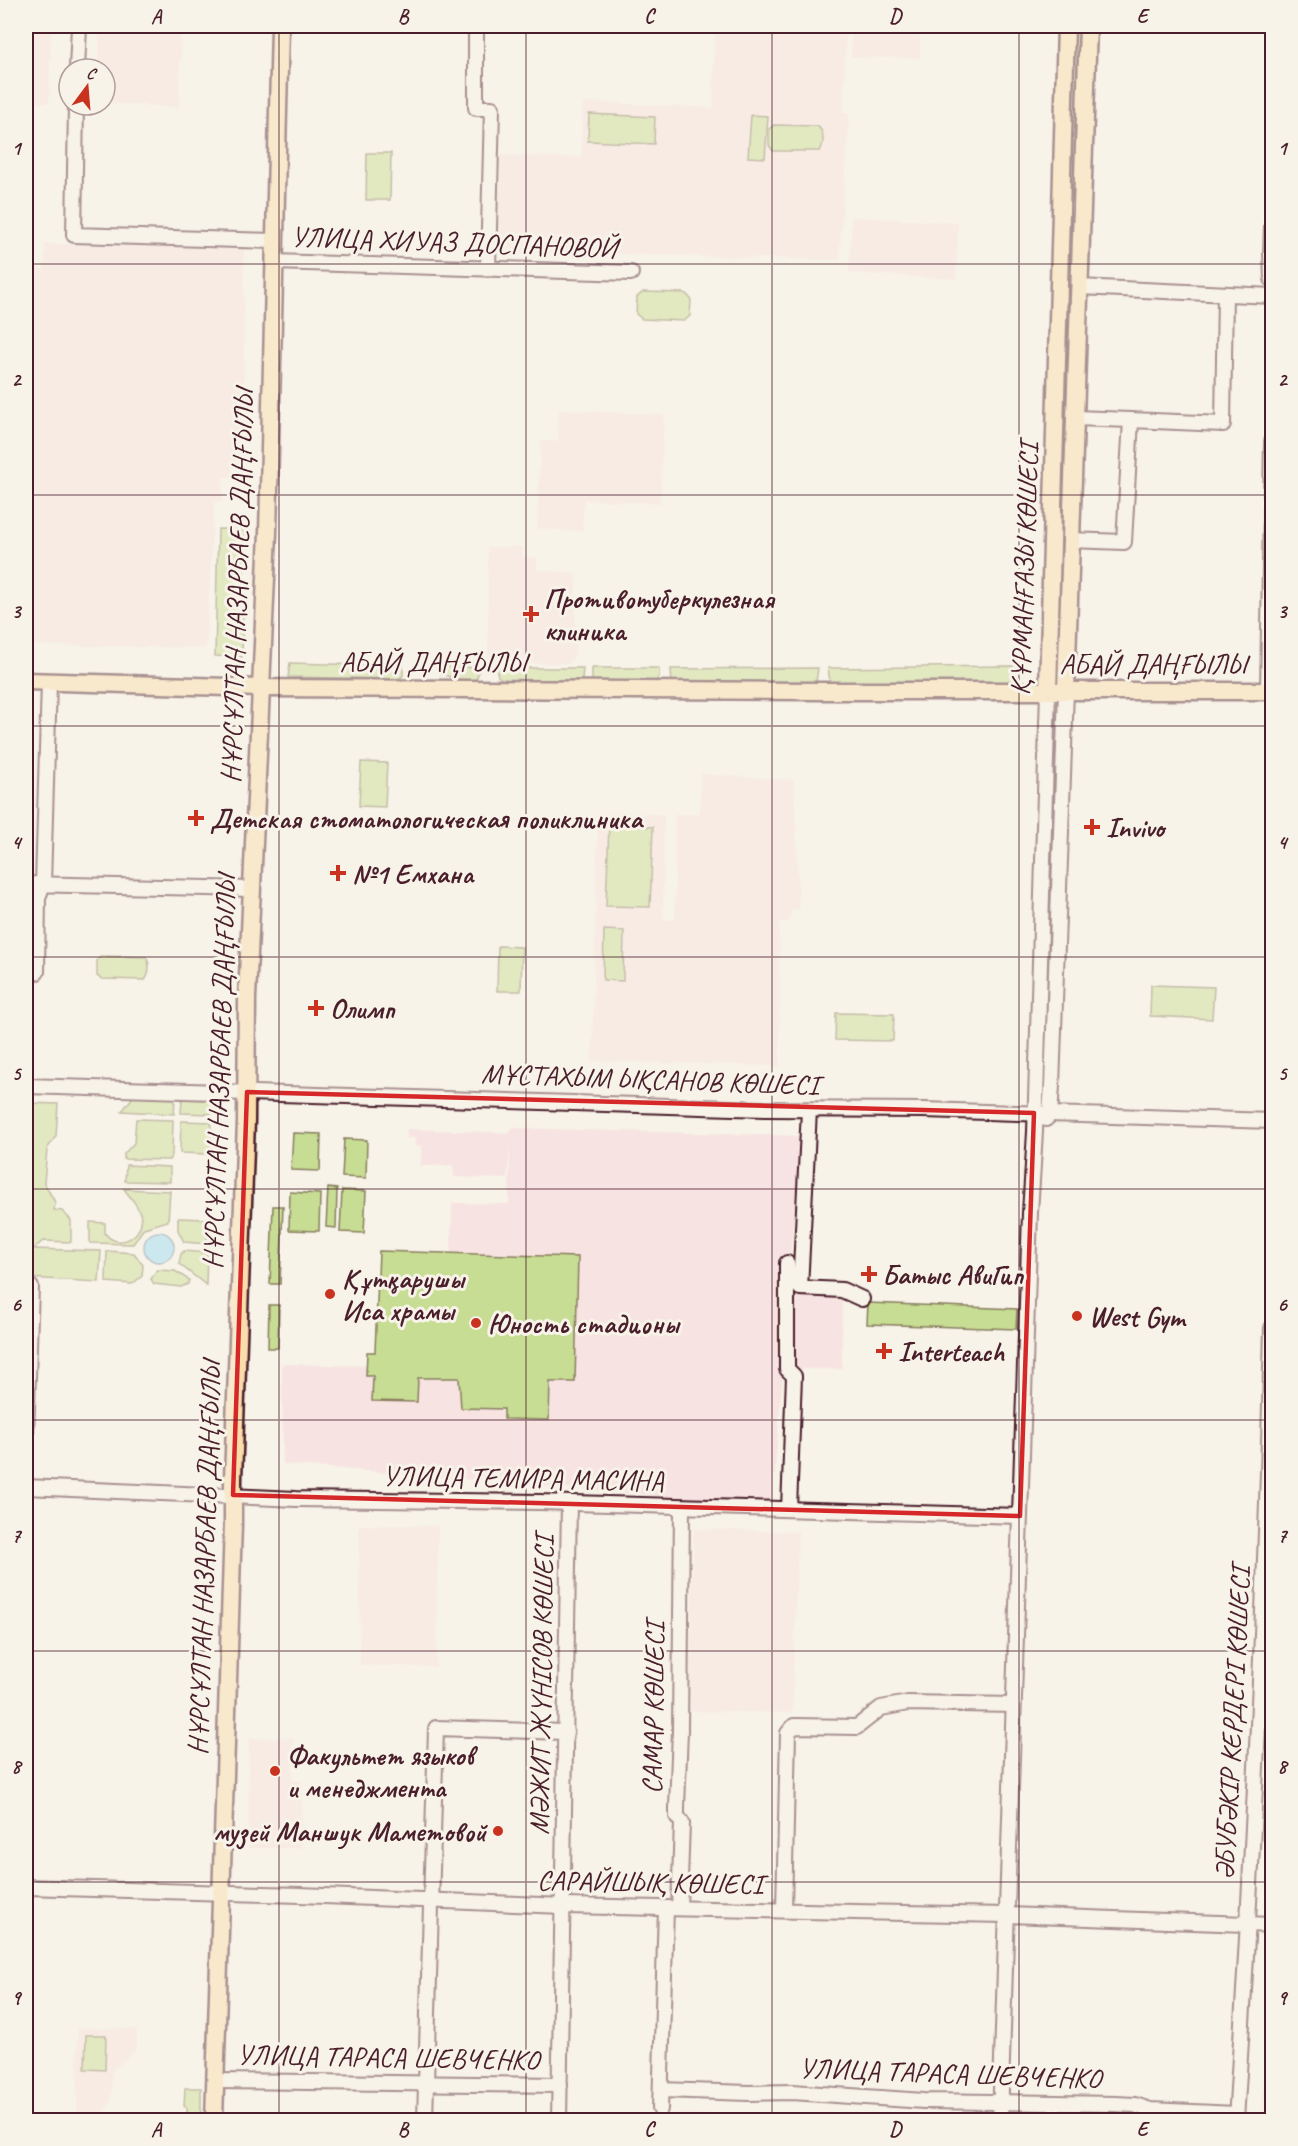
<svg xmlns="http://www.w3.org/2000/svg" width="1298" height="2146" font-family="Caveat,sans-serif">
<style>
.built{fill:#f7e3e1}
.green{fill:#c7dd93;stroke:#887e5f;stroke-width:1.5}
.water{fill:#96dcf8;stroke:#7890a6;stroke-width:1.5}
.lines{fill:none;stroke-linecap:round;stroke-linejoin:round}
.minor-casing{stroke:#4a1f2b;stroke-width:18}
.major-casing{stroke:#4a1f2b;stroke-width:21}
.minor{stroke:#f7f3e8;stroke-width:14}
.major{stroke:#faddab;stroke-width:16}
.marked{fill:none;stroke:#d62828;stroke-width:4.5;stroke-linejoin:round}
.grid{fill:none;stroke:#4a1f2b;stroke-width:1.5;stroke-opacity:0.55}
.poi-dot{fill:#c8321e;stroke:#f7f3e8;stroke-width:2}
.labels{text-anchor:middle;dominant-baseline:central;stroke-width:6;stroke-linejoin:round;paint-order:stroke}
.street-label{font-size:28px;fill:#4a1f2b;stroke:#f7f3e8}
.poi-label{font-size:28px;font-weight:bold;fill:#4a1f2b;stroke:#f7f3e8;text-anchor:start}
.neatline{fill:none;stroke:#4a1f2b;stroke-width:2}
.grid-label{font-size:20px;text-anchor:middle;font-weight:bold;fill:#4a1f2b}
</style>
<rect width="100%" height="100%" fill="#f7f3e8"/>
<filter id="ink" filterUnits="userSpaceOnUse"><feTurbulence type="fractalNoise" baseFrequency=".0167" numOctaves="2"/><feDisplacementMap in="SourceGraphic" scale="12" xChannelSelector="R" yChannelSelector="G"/><feConvolveMatrix kernelMatrix="1 2 1 2 8 2 1 2 1" color-interpolation-filters="sRGB"/></filter>
<g filter="url(#ink)">
<g class="built">
<path d="M26,26H51L49,103H26Z"/>
<path d="M100,26H181L179,107L105,103V69H98Z"/>
<path d="M715,26H846L843,113L849,114L839,260L498,251L500,155L581,158L583,102L713,108Z"/>
<path d="M852,26H920V58L851,57Z"/>
<path d="M852,217L958,223L956,279L849,273Z"/>
<path d="M45,244L244,245V462H232V477L223,476L222,502H214L206,648L26,645V269H44Z"/>
<path d="M559,410L664,415L660,503L584,500L582,531L537,529L541,441H558Z"/>
<path d="M488,547H522V556L537,558V570L576,573L575,655L568,664L488,662Z"/>
<path d="M701,774L794,780L799,909L792,910L788,922H779L780,1066L592,1061L598,813L664,814L663,920H675V814H700Z"/>
<path d="M511,1128L801,1136L787,1289L842,1292V1369H783L772,1505L283,1464L282,1364L374,1366L379,1251L451,1253L452,1203L509,1204L510,1145L507,1179L454,1177L453,1165L421,1166V1146H415V1138H407V1129L510,1133Z"/>
<path d="M359,1525L438,1526L436,1667L360,1665Z"/>
<path d="M694,1529L798,1532L792,1713L689,1711Z"/>
<path d="M293,1738L292,1781H302L301,1848H248L249,1739Z"/>
<path d="M1269,1965H1272V2120H1262Z"/>
<path d="M78,2028L137,2029V2048L112,2071L111,2102L97,2120H26H53V2115H77Z"/>
<path d="M653,2112L780,2117L779,2120H653Z"/>
</g>
<g class="green">
<path d="M1071,26H1080L1076,203L1067,202Z"/>
<path d="M589,114L655,117L654,144L588,141Z"/>
<path d="M751,115L768,116L765,158L748,157Z"/>
<path d="M774,125L817,126C825,131 824,144 820,151H773L769,145V129Z"/>
<path d="M367,153H391L390,200H366Z"/>
<path d="M1068,215L1076,216L1069,409H1062Z"/>
<path d="M643,292L685,293L691,299L690,316L684,321L642,319L636,314L637,297Z"/>
<path d="M1062,425L1068,426L1061,647H1055Z"/>
<path d="M218,529L245,530L242,657L215,656Z"/>
<path d="M290,663L403,666V676L398,679L288,677Z"/>
<path d="M437,666L480,668L476,680L456,679L441,674Z"/>
<path d="M1013,666V682H830L828,668Z"/>
<path d="M496,668H583L582,680H503L498,676Z"/>
<path d="M592,668H659V677L655,682L592,683Z"/>
<path d="M818,668L816,682L672,685L671,669Z"/>
<path d="M361,762L387,763L385,807L359,806Z"/>
<path d="M609,825L653,827L650,907L606,906Z"/>
<path d="M604,930L624,931L623,981L603,980Z"/>
<path d="M498,946L522,947L521,991H497Z"/>
<path d="M102,956L146,957C150,963 150,974 145,980L102,979L97,976V960Z"/>
<path d="M1151,985L1214,987L1212,1019L1150,1016Z"/>
<path d="M836,1013L894,1014L893,1041L835,1040Z"/>
<path d="M133,1097L175,1098L174,1114L122,1111Z"/>
<path d="M182,1099L212,1100L211,1114L181,1113Z"/>
<path d="M26,1103L58,1104L56,1136L47,1149L44,1183L55,1202L54,1210L62,1211L71,1220V1242L43,1241L33,1249L101,1251L99,1282L26,1278Z"/>
<path d="M136,1119L173,1120L172,1155L169,1160L124,1159V1154L134,1143Z"/>
<path d="M181,1121L211,1122L210,1154L180,1153Z"/>
<path d="M293,1133L321,1134L320,1171L291,1170Z"/>
<path d="M344,1139L367,1140L366,1178L342,1177Z"/>
<path d="M126,1165L170,1167V1182L125,1181Z"/>
<path d="M328,1188L337,1189L336,1228L326,1227Z"/>
<path d="M124,1189L170,1191L168,1221L144,1228L133,1244L90,1243V1222L105,1223V1233C116,1250 143,1238 141,1218C140,1207 130,1197 124,1189Z"/>
<path d="M342,1190L366,1191L364,1233L340,1232Z"/>
<path d="M290,1192L320,1194L319,1231L289,1230Z"/>
<path d="M273,1206H283L280,1284H270Z"/>
<path d="M178,1218L208,1219L207,1244L184,1242L178,1230Z"/>
<path d="M107,1251L134,1253L143,1265L142,1276L132,1284L106,1282Z"/>
<path d="M184,1251L207,1253L206,1285L179,1264L181,1254Z"/>
<path d="M379,1251L578,1257L575,1382H550L549,1420L504,1419V1409L461,1408L459,1378H418L417,1402L372,1401L373,1376H366L367,1352H375Z"/>
<path d="M157,1270L175,1271L189,1280L188,1284L181,1287L154,1284L151,1279Z"/>
<path d="M868,1303L1017,1309L1016,1329L867,1324Z"/>
<path d="M269,1305H279L278,1348H268Z"/>
<path d="M86,2035H106L105,2070L85,2069Z"/>
<path d="M185,2088H201V2116L187,2114V2108L184,2106Z"/>
</g>
<circle class="water" cx="159" cy="1247" r="15"/>
<g class="lines">
<defs>
<g id="minor">
<path d="M476,33V108H492L488,269"/>
<path d="M77,69L79,26"/>
<path d="M76,105L74,235L275,241"/>
<path d="M1272,226L1271,253L1272,279"/>
<path d="M274,262L631,273"/>
<path d="M1079,287L1272,296"/>
<path d="M1074,418L1131,420"/>
<path d="M1070,540L1124,542L1131,420L1223,424L1225,294"/>
<path d="M1268,691L1272,441"/>
<path d="M26,884L252,889"/>
<path d="M37,972L38,898L43,884L49,682"/>
<path d="M26,1086L765,1109L924,1110L1272,1121"/>
<path d="M809,1110L800,1288L842,1290L862,1299"/>
<path d="M1046,1119L1050,1114L1052,1086L1066,691"/>
<path d="M787,1263V1369L794,1376L789,1509"/>
<path d="M26,1286L31,1287L26,1437"/>
<path d="M26,1487L296,1499L539,1502L1020,1516"/>
<path d="M26,1887L300,1895L564,1906L1006,1915L1272,1925"/>
<path d="M679,1908L682,1823L677,1816V1807L680,1731L682,1507"/>
<path d="M784,1910L788,1733L794,1726L857,1727L881,1708L908,1703L1013,1705"/>
<path d="M215,2081L560,2085"/>
<path d="M661,2090L749,2093L792,2092L924,2101L1116,2104L1135,2105L1150,2110L1236,2114"/>
<path d="M660,2109L666,1908"/>
<path d="M425,2120L436,1728L566,1732"/>
<path d="M559,2120L569,1503"/>
<path d="M1000,2120L1030,1213L1035,1132L1048,691"/>
<path d="M1236,2120C1253,1856 1266,1592 1272,1328"/>
</g>
<g id="major">
<path d="M26,681L261,688L823,691H1272"/>
<path d="M1048,691L1066,26"/>
<path d="M1066,691L1088,26"/>
<path d="M214,2120L233,1524V1479L246,1121L247,998L268,533L280,26"/>
</g>
</defs>
<use href="#minor" class="minor-casing"/>
<use href="#major" class="major-casing"/>
<use href="#minor" class="minor"/>
<use href="#major" class="major"/>
</g>
</g>
<path d="M0 0H1298V2146H0ZM247,1092L1034,1113L1020,1516L233,1495Z" fill="#f7f3e8" fill-opacity=".55" fill-rule="evenodd"/>
<path class="marked" d="M247,1092L1034,1113L1020,1516L233,1495Z"/>
<path class="grid" d="M279,26V2120M526,26V2120M772,26V2120M1019,26V2120M26,264H1272M26,495H1272M26,726H1272M26,957H1272M26,1189H1272M26,1420H1272M26,1651H1272M26,1882H1272"/>
<g class="poi-dot">
<path d="M528 605h6v6h6v6h-6v6h-6v-6h-6v-6h6z"/>
<path d="M193 809h6v6h6v6h-6v6h-6v-6h-6v-6h6z"/>
<path d="M1089 818h6v6h6v6h-6v6h-6v-6h-6v-6h6z"/>
<path d="M335 864h6v6h6v6h-6v6h-6v-6h-6v-6h6z"/>
<path d="M313 999h6v6h6v6h-6v6h-6v-6h-6v-6h6z"/>
<path d="M866 1265h6v6h6v6h-6v6h-6v-6h-6v-6h6z"/>
<circle cx="330" cy="1294" r="6"/>
<circle cx="1077" cy="1316" r="6"/>
<circle cx="476" cy="1323" r="6"/>
<path d="M881 1342h6v6h6v6h-6v6h-6v-6h-6v-6h6z"/>
<circle cx="275" cy="1771" r="6"/>
<circle cx="498" cy="1831" r="6"/>
</g>
<g class="labels">
<g class="street-label">
<text transform="translate(454 242) rotate(2)">УЛИЦА ХИУАЗ ДОСПАНОВОЙ</text>
<text transform="translate(1024 569) rotate(-88)">ҚҰРМАНҒАЗЫ КӨШЕСІ</text>
<text transform="translate(237 586) rotate(-88)">НҰРСҰЛТАН НАЗАРБАЕВ ДАҢҒЫЛЫ</text>
<text x="433" y="662">АБАЙ ДАҢҒЫЛЫ</text>
<text x="1153" y="664">АБАЙ ДАҢҒЫЛЫ</text>
<text transform="translate(219 1072) rotate(-88)">НҰРСҰЛТАН НАЗАРБАЕВ ДАҢҒЫЛЫ</text>
<text transform="translate(650 1079) rotate(2)">МҰСТАХЫМ ЫҚСАНОВ КӨШЕСІ</text>
<text transform="translate(523 1478) rotate(1)">УЛИЦА ТЕМИРА МАСИНА</text>
<text transform="translate(204 1558) rotate(-88)">НҰРСҰЛТАН НАЗАРБАЕВ ДАҢҒЫЛЫ</text>
<text transform="translate(541 1685) rotate(-89)">МӘЖИТ ЖҮНІСОВ КӨШЕСІ</text>
<text transform="translate(653 1708) rotate(-89)">САМАР КӨШЕСІ</text>
<text transform="translate(1232 1723) rotate(-87)">ӘБУБӘКІР КЕРДЕРІ КӨШЕСІ</text>
<text transform="translate(650 1882) rotate(1)">САРАЙШЫҚ КӨШЕСІ</text>
<text transform="translate(388 2057) rotate(1)">УЛИЦА ТАРАСА ШЕВЧЕНКО</text>
<text transform="translate(950 2073) rotate(2)">УЛИЦА ТАРАСА ШЕВЧЕНКО</text>
</g>
<g class="poi-label">
<text x="544" y="598">Противотуберкулезная<tspan x="544" dy="32">клиника</tspan></text>
<text x="210" y="818">Детская стоматологическая поликлиника</text>
<text x="1106" y="827">Invivo</text>
<text x="352" y="873">№1 Емхана</text>
<text x="330" y="1008">Олимп</text>
<text x="882" y="1274">Батыс АвиГип</text>
<text x="342" y="1278">Құтқарушы<tspan x="342" dy="32">Иса храмы</tspan></text>
<text x="1089" y="1316">West Gym</text>
<text x="488" y="1323">Юность стадионы</text>
<text x="898" y="1351">Interteach</text>
<text x="287" y="1755">Факультет языков<tspan x="287" dy="32">и менеджмента</tspan></text>
<text x="486" y="1831" text-anchor="end">музей Маншук Маметовой</text>
</g>
</g>
<rect width="1298" height="2146" fill="none" stroke="#f7f3e8" stroke-width="66"/>
<g transform="translate(87 87) rotate(16)"><circle r="28" fill="#f7f3e8" stroke="#b29e9c" stroke-width="1.5"/>
<path d="M0-4.5L10 22L0 15L-10 22Z" fill="#c8321e"/>
<text y="-9" font-size="16" font-weight="bold" text-anchor="middle" fill="#4a1f2b">С</text>
</g>
<rect x="33" y="33" width="1232" height="2080" class="neatline"/>
<g class="grid-label">
<text x="156" y="23">A</text>
<text x="403" y="23">B</text>
<text x="649" y="23">C</text>
<text x="895" y="23">D</text>
<text x="1142" y="23">E</text>
<text x="16" y="155">1</text>
<text x="1282" y="155">1</text>
<text x="16" y="386">2</text>
<text x="1282" y="386">2</text>
<text x="16" y="618">3</text>
<text x="1282" y="618">3</text>
<text x="16" y="849">4</text>
<text x="1282" y="849">4</text>
<text x="16" y="1080">5</text>
<text x="1282" y="1080">5</text>
<text x="16" y="1311">6</text>
<text x="1282" y="1311">6</text>
<text x="16" y="1542">7</text>
<text x="1282" y="1542">7</text>
<text x="16" y="1773">8</text>
<text x="1282" y="1773">8</text>
<text x="16" y="2004">9</text>
<text x="1282" y="2004">9</text>
<text x="156" y="2136">A</text>
<text x="403" y="2136">B</text>
<text x="649" y="2136">C</text>
<text x="895" y="2136">D</text>
<text x="1142" y="2136">E</text>
</g>
</svg>
